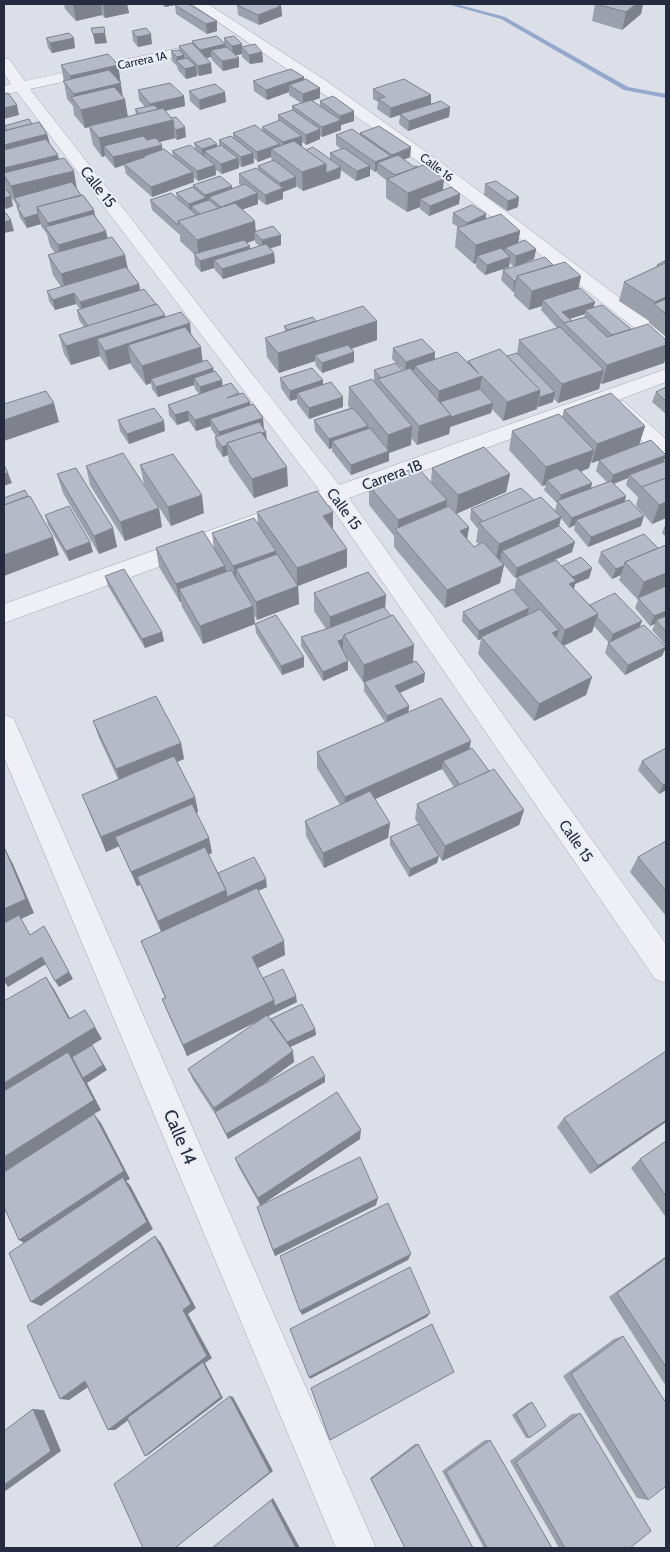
<svg xmlns="http://www.w3.org/2000/svg" width="670" height="1552" font-family="Cabin,sans-serif">
<style>
.lines{fill:none;stroke-linecap:round;stroke-linejoin:round}
.stream{fill:#93a8cc;fill-rule:evenodd}
.minor-casing{stroke:#a1a5b2;stroke-width:1}
.minor{fill:#eff0f6;fill-rule:evenodd}
.wall{fill:#9ca0ac;fill-rule:evenodd}
.shaded-wall{fill:#7f828c}
.building{fill:#b5bac8;stroke:#7f828c}
.labels{text-anchor:middle;dominant-baseline:central;stroke-width:4;stroke-linejoin:round;paint-order:stroke}
.far-street-label{font-size:12px;fill:#242b3f;stroke:#ebeef5}
.street-label{font-size:15px;fill:#242b3f;stroke:#ebeef5}
.near-street-label{font-size:18px;fill:#242b3f;stroke:#ebeef5}
</style>
<rect width="100%" height="100%" fill="#dcdfe8"/>
<g class="lines">
<path class="stream" d="M447,4H456L505,17L628,87L666,94V98L624,90L501,19Z"/>
<defs>
<g id="minor">
<path d="M192,4H208L325,80L443,164L666,333V349L659,347L488,214L373,128Z"/>
<path d="M208,42L213,43L215,46L213,49L30,89L339,485L666,369V382L618,400L623,401L666,439V458L658,456L609,411L605,406L607,404L349,498L666,944V983L655,979L330,505L4,623V604L320,491L17,92L4,94V86L11,84L4,73V58L9,59L25,81Z"/>
<path d="M4,715L13,718L17,726L376,1548H336L4,757Z"/>
</g>
</defs>
<use href="#minor" class="minor-casing"/>
<use href="#minor" class="minor"/>
</g>
<g class="wall">
<path d="M64,4H127L129,13L105,18L102,15L76,21L65,9Z"/>
<path d="M161,4H189L217,31L207,34L176,14L175,5L165,7Z"/>
<path d="M595,4H643L641,14L622,30L592,21Z"/>
<path d="M237,5L281,6L282,16L259,25L238,15Z"/>
<path d="M132,31L152,44L138,47L133,41Z"/>
<path d="M46,38L75,48L52,53L48,48Z"/>
<path d="M224,38L242,44V47L262,52L263,62L250,64L242,57V54L236,55L239,58V67L223,71L212,60L211,57L207,58L212,73L199,76L196,73L197,76L186,79L178,70L177,66L172,61L171,51L179,50V46L193,44L192,41L224,43Z"/>
<path d="M61,65H118L123,97L128,117L136,115L135,109L145,107L139,100L138,90L184,96L185,106L165,111L186,137L177,140L175,138L159,142L162,145V149L173,156L172,151L195,149L194,143L218,146H219V140L233,137V133L262,130V127L278,121V115L292,110V106L301,103L289,95V92L267,100L254,91L253,81L304,77V80L320,88V98L312,101L320,106V101L354,121L341,125V130L322,137L320,136V139L306,145L302,142L301,146L306,150L330,160V153L341,149L336,145V135H360V133L411,147L410,157L404,160L443,190L460,194L459,204L429,216L420,209V207L407,212L386,198V180L377,173V171L375,172L370,169V176L356,181L341,170L340,178L303,191L296,186V187L283,192V199L266,205L258,199V204L243,209L256,231L281,235V245L270,248L274,253L275,263L223,279L215,270L214,268L201,272L195,265L194,254L180,241V235L152,210L150,200L177,198L176,193L193,187V185L232,189L241,185L239,184V174L258,169V166L272,161L271,157L258,162L254,158V163L242,167L238,165L239,168L222,174L216,170V175L198,181L193,177L194,182L152,197L126,174L124,165L115,168L105,156L102,157L93,145L89,127L85,128L74,115L73,106L67,99ZM255,240V242L259,246L250,249V246L247,243Z"/>
<path d="M373,89L431,104L450,107L449,117L408,131L399,124L400,115L390,118L377,109L378,102L373,99Z"/>
<path d="M189,91L226,102L200,110L190,101Z"/>
<path d="M32,124L47,134L50,144L77,190L96,217L108,238L128,270L139,284L140,290L165,315V317L191,334L203,361L213,368L214,372L222,386L239,394L250,402V405L263,418V428L266,439L288,486L254,498L229,462L228,455L223,457L216,447L215,437L216,436L211,429V426L196,431L189,421L177,425L169,415L168,405L199,394L195,389L194,385L158,397L152,389L151,383L146,385L131,365V363L109,370L101,358L100,356L71,365L64,354L59,335L84,327L79,320L77,310L80,309L76,304L55,310L49,301L47,291L61,287L53,275L48,255L55,253L50,246L47,234L41,226V224L27,228L20,218L16,204L11,197L13,206L6,209L4,206V189L7,191L6,188L4,185V131H5L4,125Z"/>
<path d="M485,184L518,207L507,211L484,195Z"/>
<path d="M453,213L486,214V219L520,231L518,243L536,249L534,259L516,266L553,265L581,276L578,289L595,302L593,308L631,329L666,340V357L664,363L602,384L600,383L599,389L558,403L553,398V402L538,407L537,406V409L503,421L492,409L491,413L450,427L449,434L417,445L411,438V445L389,453V461L351,475L332,451V448L329,449L315,431L314,420L350,408L348,406L349,387L374,381V370H403L392,359L393,348L435,352V359L467,362L468,361L507,356L517,353L519,340L557,328L541,310L542,306L529,310L514,296V291L513,292L501,280L503,270L514,267L510,263L509,267L485,275L476,267V263L474,264L455,247L457,228L458,227L452,223ZM585,314L584,317L572,321L570,319Z"/>
<path d="M666,260V337L649,323V321L619,301L624,282L656,267L657,265Z"/>
<path d="M316,321H377V340L352,349L354,352V362L322,373L316,366L315,361L279,373L267,357L265,338L285,332L284,326Z"/>
<path d="M280,378L323,380V385L343,407L309,419L297,403V399L290,401L281,388Z"/>
<path d="M666,387V414L652,402L656,392Z"/>
<path d="M564,410L645,426L639,445L664,462L666,461V518L652,524L636,506L638,497L626,485L628,478L614,484L626,496L625,501L641,526L588,547L574,530L575,525L569,528L561,518L559,526L572,552L515,578L504,565L500,583L445,608L394,547V536L369,505V486L431,483L432,468L510,474L506,492L456,514L469,527L467,539L474,547L479,544L476,542L478,529L470,519L471,509L534,500L555,511L557,503L544,490L546,485L542,486L509,450L512,431L562,417ZM628,449L599,460L596,471L607,482L591,488L592,483L581,472L589,468L591,462L592,463Z"/>
<path d="M118,420L165,431L129,444L120,431Z"/>
<path d="M140,465L204,513L171,526L144,484Z"/>
<path d="M86,466L162,527L125,541L90,485Z"/>
<path d="M57,474L113,528L117,547L99,554L63,493Z"/>
<path d="M257,512H333V529L347,549V567L298,586L299,604L257,620L254,614L255,624L203,644L182,607L181,602H180L159,567L156,548L214,549L212,533L258,525Z"/>
<path d="M45,515L90,542L93,552L69,561L48,525Z"/>
<path d="M666,523V537L662,533Z"/>
<path d="M666,545V646L652,630L655,624L650,626L635,608L638,600L619,580L621,575L612,579L598,562L601,552L658,548Z"/>
<path d="M562,566L592,568L589,578L575,584L574,589L590,605L642,621L639,628L666,647L662,656L625,675L605,653L608,643H609L594,626L592,632L564,646L592,677L586,695L534,721L478,654L481,639L478,640L462,621L463,612L514,591L517,577Z"/>
<path d="M105,576L162,632L164,641L145,648L108,586Z"/>
<path d="M314,593L385,608L424,682L400,693L409,706L408,713L470,749L524,810L519,825L442,861L439,856L437,863L409,877L390,845V837L418,824L415,819L417,804L454,787L442,769L375,799L390,823L388,838L324,868L306,836L305,821L340,805L317,768V752L385,722L364,691V682H363L347,658L348,670L323,681L301,646V637L326,629L314,611Z"/>
<path d="M255,624L304,657V667L282,675L256,633Z"/>
<path d="M93,721L181,743L184,759L177,762L195,797L198,812L196,813L209,838L212,853L208,854L218,873L267,887L258,891L285,955L257,968L263,978L297,1002L268,1016L271,1019L315,1029L316,1035L290,1047L294,1062L258,1088L325,1082L228,1139L217,1117L193,1080L188,1069L260,1020L187,1056L167,1011L162,999L165,998L141,941L161,932L140,885L137,886L119,846L106,852L82,795L118,779L99,738Z"/>
<path d="M666,748V790L659,794L638,770L642,761Z"/>
<path d="M666,841V916L630,872L638,857Z"/>
<path d="M564,1118L666,1122L590,1174L557,1127Z"/>
<path d="M360,1139L262,1204L376,1205L275,1256L257,1207L260,1205L238,1166L235,1158Z"/>
<path d="M666,1141V1215L665,1216L631,1168L640,1159Z"/>
<path d="M666,1256V1386L609,1297Z"/>
<path d="M623,1336L648,1500L637,1498L563,1376L614,1339Z"/>
<path d="M532,1402L529,1438H526L512,1415L528,1403Z"/>
<path d="M580,1413L630,1548H559L510,1461L572,1414Z"/>
<path d="M485,1440H490L552,1548H484L442,1471Z"/>
<path d="M415,1444H418L473,1548H405L370,1478Z"/>
</g>
<g class="shaded-wall">
<path d="M73,4H101L102,15L76,21Z"/>
<path d="M103,4H127L129,13L105,18Z"/>
<path d="M165,4H179L165,7Z"/>
<path d="M636,4H643L641,14L622,30L626,12Z"/>
<path d="M281,6L282,16L259,25L258,15Z"/>
<path d="M217,21V31L207,34L206,24Z"/>
<path d="M105,33L107,43L95,44L93,34Z"/>
<path d="M151,34L152,44L138,47L137,37Z"/>
<path d="M74,38L75,48L52,53L50,43Z"/>
<path d="M225,44L226,53L211,50V57L201,59L200,50Z"/>
<path d="M242,44V54L233,56L232,46Z"/>
<path d="M262,52L263,62L250,64L249,55Z"/>
<path d="M184,55L185,65L177,60V57Z"/>
<path d="M239,58V67L223,71L222,61Z"/>
<path d="M211,63L212,73L199,76L198,66Z"/>
<path d="M118,65L123,100L125,99L128,118L85,128L81,110L76,103L70,76Z"/>
<path d="M196,66L197,76L186,79L185,69Z"/>
<path d="M304,77L305,87L289,85V92L267,100L266,90Z"/>
<path d="M320,88V98L303,104V94Z"/>
<path d="M225,92L226,102L200,110L199,100Z"/>
<path d="M431,95V105L390,118L391,108Z"/>
<path d="M184,96L185,106L152,114L150,104Z"/>
<path d="M17,105L19,115L4,119V108Z"/>
<path d="M450,107L449,117L408,131L409,121Z"/>
<path d="M354,111V121L341,125V130L322,137V127L340,121V116Z"/>
<path d="M173,120L175,138L111,155L104,146L105,156L102,157L99,138Z"/>
<path d="M185,127L186,137L177,140L176,130Z"/>
<path d="M320,129V139L306,145V135Z"/>
<path d="M47,134L52,153L4,165V145Z"/>
<path d="M302,136V146L283,153V142Z"/>
<path d="M217,144L218,154L204,151L205,158L203,159L202,149Z"/>
<path d="M280,144V154L271,149V157L258,162L257,152Z"/>
<path d="M162,145L163,155L145,157L144,156L145,160L124,164V165L115,168L113,157Z"/>
<path d="M411,147L410,157L391,165L392,155Z"/>
<path d="M253,153L254,163L242,167L241,157Z"/>
<path d="M58,155L62,174L74,171L77,190L15,199L11,186L4,175V168Z"/>
<path d="M391,156V166L377,163V171L375,172V162Z"/>
<path d="M238,158L239,168L222,174L221,164Z"/>
<path d="M326,164L341,167L340,178L303,191L302,172Z"/>
<path d="M215,165L216,175L198,181L197,171Z"/>
<path d="M370,166V176L356,181L357,171Z"/>
<path d="M193,172L194,182L152,197L151,187Z"/>
<path d="M296,177V187L283,192V199L266,205L265,195L281,189L280,183Z"/>
<path d="M444,179L442,198L420,199V207L407,212L408,193Z"/>
<path d="M232,186L233,196L209,197L210,204L191,206L192,214H191L189,204L205,198V195Z"/>
<path d="M258,193V204L224,216L222,212L221,207Z"/>
<path d="M460,194L459,204L429,216L430,206Z"/>
<path d="M11,196L13,206L6,209L4,198Z"/>
<path d="M519,197L518,207L507,211L508,201Z"/>
<path d="M94,210L98,229L51,235L48,223Z"/>
<path d="M38,214L41,224L27,228L24,218Z"/>
<path d="M486,214L485,225L466,233L467,223Z"/>
<path d="M11,220L14,231L4,233V222Z"/>
<path d="M255,221L256,234L254,232L255,240L199,260L197,240Z"/>
<path d="M106,231L110,250L62,264L58,245Z"/>
<path d="M520,231L517,250L505,248L504,254L477,256L476,263L474,264L476,245Z"/>
<path d="M281,235V245L262,251V240Z"/>
<path d="M250,246V256L214,260V268L201,272L200,261Z"/>
<path d="M536,249L534,259L515,267L516,256Z"/>
<path d="M274,253L275,263L223,279L222,269Z"/>
<path d="M125,255L129,274L66,293L61,274Z"/>
<path d="M510,257L509,267L485,275L487,265Z"/>
<path d="M581,276L577,295L543,300L542,306L529,310L532,291Z"/>
<path d="M514,281H516L514,291L513,292Z"/>
<path d="M139,284L141,295L83,313L80,302Z"/>
<path d="M74,293L76,304L55,310L53,300Z"/>
<path d="M666,297V314L654,304L655,302Z"/>
<path d="M595,302L592,312L585,310V314L562,321V312Z"/>
<path d="M165,315L167,330L190,323L192,342L128,347L131,363L109,370L105,351L97,339L100,356L71,365L66,346Z"/>
<path d="M377,321V340L319,359L315,355V361L279,373L278,353Z"/>
<path d="M666,345V357L664,363L602,384L607,365Z"/>
<path d="M201,347L203,366L151,379V383L146,385L142,366Z"/>
<path d="M354,352V362L322,373V363Z"/>
<path d="M435,352L434,363L415,366V369L405,373L406,362Z"/>
<path d="M213,368L215,378H194V385L158,397L156,387Z"/>
<path d="M604,370L599,389L558,403L562,384Z"/>
<path d="M482,376L479,395L438,404L439,391Z"/>
<path d="M222,380L223,390L201,397L200,387Z"/>
<path d="M323,380V390L297,393V399L290,401V391Z"/>
<path d="M540,390L537,409L503,421L507,402Z"/>
<path d="M555,392L553,402L538,407L540,397Z"/>
<path d="M343,397V407L309,419V408Z"/>
<path d="M250,402L251,413L210,419L211,426L196,431L195,420Z"/>
<path d="M54,403L59,422L4,441V420Z"/>
<path d="M493,403L491,413L450,427L449,434L417,445L419,426L451,415Z"/>
<path d="M188,411L189,421L177,425L175,415Z"/>
<path d="M263,418L264,428L220,442L219,432Z"/>
<path d="M164,421L165,431L129,444L127,434Z"/>
<path d="M368,426L367,436L332,441V448L329,449V439Z"/>
<path d="M412,426L411,445L389,453V461L351,475V465L387,452L388,435Z"/>
<path d="M645,426L639,445L592,463L597,444Z"/>
<path d="M266,432L267,442L228,445Z"/>
<path d="M227,445L228,455L223,457L222,447Z"/>
<path d="M594,450L589,468L550,483L547,480L546,485L542,486L546,467Z"/>
<path d="M666,455L663,465L629,475L628,478L610,485L613,475Z"/>
<path d="M287,467L288,486L254,498L252,479Z"/>
<path d="M8,473L12,483L4,486V474Z"/>
<path d="M510,474L506,492L456,514L458,495Z"/>
<path d="M592,483L590,493L559,504L561,495Z"/>
<path d="M202,495L204,513L171,526L168,507Z"/>
<path d="M626,496L623,507L576,520L575,525L569,528L572,518Z"/>
<path d="M447,500L445,519L398,532V520Z"/>
<path d="M666,502V518L652,524L659,505Z"/>
<path d="M159,508L162,527L125,541L120,522Z"/>
<path d="M333,512V531L323,516Z"/>
<path d="M644,516L641,526L588,547L591,537Z"/>
<path d="M561,517L557,535L502,551L500,561L495,563L499,544Z"/>
<path d="M469,527L466,546L460,531Z"/>
<path d="M113,528L117,547L99,554L94,536Z"/>
<path d="M53,537L59,555L4,576V555Z"/>
<path d="M90,542L93,552L69,561L66,551Z"/>
<path d="M575,542L572,552L515,578L517,568Z"/>
<path d="M347,549V567L298,586L299,604L257,620L256,602L297,586V568Z"/>
<path d="M276,551L277,569H236L237,584L236,585L233,566Z"/>
<path d="M504,565L500,583L445,608L447,590Z"/>
<path d="M225,566L228,585L179,589L181,602H180L176,584Z"/>
<path d="M624,566L621,575L612,579L616,569Z"/>
<path d="M592,568L589,578L575,584L571,599L569,584L573,577Z"/>
<path d="M666,573V588L638,598L637,600L644,582Z"/>
<path d="M386,595L385,613L330,635V617Z"/>
<path d="M253,606L255,624L203,644L200,626Z"/>
<path d="M529,608L527,617L481,637V639L478,640L479,631Z"/>
<path d="M666,611V619L656,620L655,624L650,626L654,616Z"/>
<path d="M598,614L592,632L560,647L565,630Z"/>
<path d="M642,621L638,631L610,644L613,634Z"/>
<path d="M559,630L554,647L552,633Z"/>
<path d="M162,632L164,641L145,648L142,639Z"/>
<path d="M343,639V649L338,651V641Z"/>
<path d="M414,645L413,662L363,682L364,665Z"/>
<path d="M666,647L662,656L625,675L628,665Z"/>
<path d="M304,657V667L282,675L281,666Z"/>
<path d="M348,661V670L323,681V672Z"/>
<path d="M425,673L424,682L394,695L395,686Z"/>
<path d="M592,677L586,695L534,721L539,704Z"/>
<path d="M409,706L408,715L387,725V716Z"/>
<path d="M471,741L468,757L443,761L442,769L344,813L345,797Z"/>
<path d="M181,743L184,759L121,785L116,769Z"/>
<path d="M666,784V790L659,794L663,785Z"/>
<path d="M195,797L198,812L120,846L115,837L119,846L106,852L101,837Z"/>
<path d="M524,810L519,825L442,861L445,846Z"/>
<path d="M390,823L388,838L324,868L323,853Z"/>
<path d="M209,838L212,853L141,884L137,877L140,885L137,886L131,872Z"/>
<path d="M5,849L13,864L34,913L4,927Z"/>
<path d="M439,856L437,863L409,877L410,869Z"/>
<path d="M266,879L267,887L162,934L158,921L226,890Z"/>
<path d="M44,926L73,979L59,987L55,981Z"/>
<path d="M284,941L285,955L254,970L252,957Z"/>
<path d="M42,957L46,964L8,987L4,981V979Z"/>
<path d="M46,977L54,989L77,1031L69,1019Z"/>
<path d="M296,996L297,1002L187,1056L183,1045L274,1000Z"/>
<path d="M95,1027L102,1039L92,1045L107,1070L87,1083L101,1110L94,1114L101,1123L130,1179L126,1181L130,1185L153,1229L41,1306L31,1302L29,1246L19,1240L4,1172V1083Z"/>
<path d="M315,1029L316,1035L286,1049V1043Z"/>
<path d="M293,1051L294,1062L218,1117L214,1108Z"/>
<path d="M325,1076V1082L228,1139L226,1134Z"/>
<path d="M666,1120V1122L590,1174L598,1166Z"/>
<path d="M361,1130L360,1139L260,1206L258,1198Z"/>
<path d="M378,1198L376,1205L275,1256L273,1250Z"/>
<path d="M155,1236L161,1243L196,1308L188,1314L212,1358L205,1363L223,1398L148,1455L145,1456L204,1364L115,1430H108L183,1310Z"/>
<path d="M411,1254L408,1260L302,1315L300,1311Z"/>
<path d="M430,1313L427,1317L310,1379L309,1377Z"/>
<path d="M85,1381L94,1383L69,1400L60,1399Z"/>
<path d="M230,1396L233,1397L273,1471L175,1548Z"/>
<path d="M33,1409L44,1410L61,1451L4,1492V1485Z"/>
<path d="M273,1498L300,1548H296L271,1500Z"/>
</g>
<g class="building">
<path d="M178,4H189L217,21L206,24L175,5Z"/>
<path d="M241,4H276L281,6L258,15L237,5Z"/>
<path d="M596,4H636L626,12Z"/>
<path d="M104,27L105,33L93,34L91,28Z"/>
<path d="M146,28L151,34L137,37L132,31Z"/>
<path d="M69,33L74,38L50,43L46,38Z"/>
<path d="M217,36L225,44L200,50L192,41Z"/>
<path d="M234,36L242,44L232,46L224,38Z"/>
<path d="M192,43L211,63L198,66L179,46Z"/>
<path d="M255,44L262,52L249,55L242,47Z"/>
<path d="M227,47L239,58L222,61L211,50Z"/>
<path d="M179,50L184,55L177,57L171,51Z"/>
<path d="M108,54L118,65L70,76L61,65Z"/>
<path d="M187,58L196,66L185,69L176,60Z"/>
<path d="M291,69L304,77L266,90L253,81Z"/>
<path d="M109,70L121,83L74,94L63,81Z"/>
<path d="M306,79L320,88L303,94L289,85Z"/>
<path d="M404,79L431,95L391,108L378,99L385,97L373,89Z"/>
<path d="M170,83L184,96L150,104L138,90Z"/>
<path d="M215,84L225,92L199,100L189,91Z"/>
<path d="M114,87L125,99L81,110L71,97Z"/>
<path d="M8,93L17,105L4,108V94Z"/>
<path d="M333,96L354,111L340,116L320,101Z"/>
<path d="M311,100L341,120L322,127L292,106Z"/>
<path d="M441,101L450,107L409,121L400,114Z"/>
<path d="M154,105L158,109L140,114L135,109Z"/>
<path d="M163,108L173,120L99,138L89,126Z"/>
<path d="M293,110L320,129L306,135L278,115Z"/>
<path d="M176,117L185,127L176,130L174,128L173,120L171,118Z"/>
<path d="M29,119L32,124L7,130L4,126Z"/>
<path d="M280,120L302,136L283,142L262,127Z"/>
<path d="M39,122L47,134L4,145V131Z"/>
<path d="M255,125L280,144L257,152L233,133Z"/>
<path d="M379,126L411,147L392,155L360,133Z"/>
<path d="M352,129L391,156L375,162L336,135Z"/>
<path d="M143,136L147,140L156,138L162,145L113,157L104,146Z"/>
<path d="M231,136L253,153L241,157L219,140Z"/>
<path d="M210,138L217,144L202,149L194,143Z"/>
<path d="M46,139L58,155L4,168V150Z"/>
<path d="M294,141L326,164L302,172L271,149Z"/>
<path d="M190,145L215,165L197,171L172,151Z"/>
<path d="M221,145L238,158L221,164L204,151Z"/>
<path d="M313,147L341,167L326,173V164L306,150Z"/>
<path d="M344,148L370,166L357,171L330,153Z"/>
<path d="M164,149L193,172L151,187L124,164L145,157L144,156Z"/>
<path d="M398,155L414,167L416,166L418,167L395,175L377,163Z"/>
<path d="M64,158L74,171L11,186L4,175V173Z"/>
<path d="M274,160L296,177L280,183L258,166Z"/>
<path d="M423,165L444,179L408,193L387,179Z"/>
<path d="M256,168L283,188L265,195L239,174Z"/>
<path d="M220,176L232,186L205,195L193,185Z"/>
<path d="M496,181L519,197L508,201L485,184Z"/>
<path d="M72,182L81,195L37,207L38,214L24,218L17,207L20,206L14,198Z"/>
<path d="M245,184L258,193L221,207L209,197Z"/>
<path d="M193,187L206,198L189,204L176,193Z"/>
<path d="M451,187L460,194L430,206L420,199Z"/>
<path d="M4,189H6L11,196L4,198Z"/>
<path d="M171,193L197,215L178,221V225L150,200Z"/>
<path d="M83,195L94,210L48,223L37,207Z"/>
<path d="M209,200L219,208L200,214L191,206Z"/>
<path d="M235,203L255,221L197,240L178,221Z"/>
<path d="M472,205L486,214L467,223L453,213Z"/>
<path d="M6,213L11,220L4,222V214Z"/>
<path d="M93,214L106,231L58,245L45,227Z"/>
<path d="M501,214L520,231L476,245L457,228Z"/>
<path d="M273,226L281,235L262,240L254,232Z"/>
<path d="M112,237L125,255L61,274L48,255Z"/>
<path d="M244,240L250,246L200,261L194,254Z"/>
<path d="M525,240L536,249L516,256L505,248Z"/>
<path d="M266,244L274,253L222,269L214,260Z"/>
<path d="M501,248L510,257L487,265L477,256Z"/>
<path d="M545,257L553,265L517,276L516,281H514L503,270Z"/>
<path d="M666,260V264L665,263L659,266L657,265Z"/>
<path d="M565,262L581,276L532,291L517,276Z"/>
<path d="M665,263L666,264V297L655,302L624,282Z"/>
<path d="M126,267L139,284L80,302L74,293L53,300L47,291Z"/>
<path d="M580,288L595,302L562,312L572,321L564,323L565,324L543,300Z"/>
<path d="M144,289L156,304L88,326L77,310Z"/>
<path d="M666,299V314L654,304Z"/>
<path d="M157,304L165,315L66,346L59,335Z"/>
<path d="M602,305L631,329L612,335L585,310Z"/>
<path d="M363,306L377,321L278,353L265,338Z"/>
<path d="M181,312L190,323L105,351L97,339Z"/>
<path d="M313,317L316,321L288,330L284,326Z"/>
<path d="M586,317L607,337L648,324L666,340V345L607,365L564,323Z"/>
<path d="M185,327L201,347L142,366L128,345Z"/>
<path d="M560,327L604,370L562,384L519,340Z"/>
<path d="M422,339L435,352L406,362L393,348Z"/>
<path d="M348,345L354,352L322,363L315,355Z"/>
<path d="M500,349L540,390L507,402L482,376L439,391L415,366L457,352L479,374L468,361Z"/>
<path d="M517,353L555,392L540,397L539,396L540,390L507,356Z"/>
<path d="M207,360L213,368L156,387L151,379Z"/>
<path d="M396,363L402,371L381,378L374,370Z"/>
<path d="M312,368L323,380L290,391L280,378Z"/>
<path d="M410,368L451,415L419,426L378,379Z"/>
<path d="M215,371L222,380L200,387L194,378Z"/>
<path d="M372,379L412,426L388,435L349,387Z"/>
<path d="M331,382L343,397L309,408L297,393Z"/>
<path d="M231,383L239,393L227,398L243,393L250,402L195,420L188,411L175,415L168,405Z"/>
<path d="M666,387V401L656,392Z"/>
<path d="M480,389L493,403L451,417V415L440,402Z"/>
<path d="M46,391L54,403L4,420V404Z"/>
<path d="M611,393L645,426L597,444L564,410Z"/>
<path d="M253,404L263,418L219,432L210,419Z"/>
<path d="M154,408L164,421L127,434L118,420Z"/>
<path d="M353,408L368,426L329,439L314,420Z"/>
<path d="M559,414L594,450L546,467L512,431Z"/>
<path d="M259,422L266,432L262,433L261,432L227,443V445L222,447L215,437Z"/>
<path d="M370,428L389,451L351,465L332,441Z"/>
<path d="M261,432L287,467L252,479L227,443Z"/>
<path d="M651,440L666,455L613,475L599,460Z"/>
<path d="M484,447L510,474L458,495L432,468Z"/>
<path d="M123,453L159,508L120,522L86,466Z"/>
<path d="M173,454L202,495L168,507L140,465Z"/>
<path d="M666,461V478L642,487L629,475Z"/>
<path d="M4,465L8,473L4,474Z"/>
<path d="M417,467L447,500L398,520L369,486Z"/>
<path d="M76,468L113,528L94,536L57,474Z"/>
<path d="M577,468L592,483L561,495L547,480Z"/>
<path d="M666,478V502L659,505L642,487Z"/>
<path d="M611,481L626,496L572,518L557,501Z"/>
<path d="M521,488L534,500L483,522L471,509Z"/>
<path d="M25,490L28,496L4,505V498Z"/>
<path d="M317,491L333,512L323,516L347,549L297,568L257,512Z"/>
<path d="M30,496L53,537L4,555V505Z"/>
<path d="M541,497L561,517L499,544L479,523Z"/>
<path d="M629,500L644,516L591,537L576,520Z"/>
<path d="M69,506L90,542L66,551L45,515Z"/>
<path d="M449,506L469,527L460,531L474,547L483,542L504,565L447,590L395,529Z"/>
<path d="M254,518L276,551L233,566L212,533Z"/>
<path d="M559,526L575,542L517,568L502,551Z"/>
<path d="M203,531L225,566L176,584L156,548Z"/>
<path d="M644,534L658,548L625,562L624,566L616,569L601,552Z"/>
<path d="M666,545V573L644,582L625,562Z"/>
<path d="M277,554L298,586L256,602L236,569Z"/>
<path d="M581,557L592,568L573,577L562,566Z"/>
<path d="M556,560L576,581L569,584L598,614L565,630L517,577Z"/>
<path d="M124,569L162,632L142,639L105,576Z"/>
<path d="M231,570L253,606L200,626L179,589Z"/>
<path d="M368,572L386,595L330,617L314,593Z"/>
<path d="M666,586V611L654,616L638,598Z"/>
<path d="M513,589L529,608L479,631L463,612Z"/>
<path d="M615,593L642,621L613,634L597,617L598,614L590,605Z"/>
<path d="M384,607L391,616L344,635L343,639L338,641L348,661L323,672L301,637L329,628Z"/>
<path d="M540,609L559,630L552,633L592,677L539,704L481,637Z"/>
<path d="M276,615L304,657L281,666L255,624Z"/>
<path d="M393,615L414,645L364,665L344,635Z"/>
<path d="M666,616V632L656,620Z"/>
<path d="M644,625L666,647L628,665L608,643Z"/>
<path d="M416,661L425,673L395,686L409,706L387,716L364,682Z"/>
<path d="M156,696L181,743L116,769L93,721Z"/>
<path d="M441,698L471,741L345,797L317,752Z"/>
<path d="M472,748L489,771L460,785L443,761Z"/>
<path d="M666,748V784L663,785L642,761Z"/>
<path d="M174,756L195,797L101,837L82,795Z"/>
<path d="M494,769L524,810L445,846L417,804Z"/>
<path d="M370,791L390,823L323,853L305,821Z"/>
<path d="M192,804L209,838L131,872L115,837Z"/>
<path d="M419,824L439,856L410,869L390,837Z"/>
<path d="M666,841V891L638,857Z"/>
<path d="M205,847L226,890L158,921L137,877Z"/>
<path d="M5,849L26,899L4,909V850Z"/>
<path d="M254,857L266,879L227,897L226,890L218,873Z"/>
<path d="M257,888L284,941L252,957L274,1000L183,1045L162,999L166,998L141,941Z"/>
<path d="M19,915L30,935L44,926L69,972L55,981L42,957L4,979V923Z"/>
<path d="M283,969L296,996L274,1006V1000L263,978Z"/>
<path d="M46,977L69,1019L85,1010L95,1027L4,1083V1001Z"/>
<path d="M302,1004L315,1029L287,1042L271,1019Z"/>
<path d="M267,1015L293,1051L214,1108L188,1069Z"/>
<path d="M92,1045L103,1065L83,1078L72,1057Z"/>
<path d="M666,1051V1120L598,1166L564,1118Z"/>
<path d="M68,1052L94,1100L4,1157V1091Z"/>
<path d="M313,1056L325,1076L226,1134L215,1112Z"/>
<path d="M337,1092L361,1130L258,1198L235,1158Z"/>
<path d="M94,1114L124,1171L19,1240L4,1207V1172Z"/>
<path d="M666,1141V1196L640,1159Z"/>
<path d="M360,1157L378,1198L273,1250L257,1207Z"/>
<path d="M123,1177L147,1222L31,1302L9,1253Z"/>
<path d="M388,1203L411,1254L300,1311L280,1256Z"/>
<path d="M155,1236L191,1304L183,1310L207,1356L108,1430L85,1381L60,1399L27,1326Z"/>
<path d="M666,1258V1367L617,1293Z"/>
<path d="M410,1267L430,1313L309,1377L290,1329Z"/>
<path d="M432,1324L454,1372L330,1440L311,1388Z"/>
<path d="M623,1336L666,1403V1486L648,1500L571,1374Z"/>
<path d="M203,1362L221,1397L145,1456L127,1418Z"/>
<path d="M230,1396L270,1472L175,1548H143L114,1484Z"/>
<path d="M532,1402L546,1426L529,1438L516,1414Z"/>
<path d="M33,1409L51,1451L4,1485V1431Z"/>
<path d="M580,1413L651,1531L630,1548H565L516,1462Z"/>
<path d="M490,1440L552,1548H487L446,1472Z"/>
<path d="M418,1444L473,1548H405L371,1479Z"/>
<path d="M271,1500L296,1548H212Z"/>
</g>
<g class="labels">
<g class="far-street-label">
<text transform="translate(142 60) rotate(-12)">Carrera 1A</text>
<text transform="translate(437 167) rotate(37)">Calle 16</text>
</g>
<g class="street-label">
<text transform="translate(98 187) rotate(52)">Calle 15</text>
<text transform="translate(392 475) rotate(-20)">Carrera 1B</text>
<text transform="translate(344 509) rotate(54)">Calle 15</text>
<text transform="translate(576 841) rotate(55)">Calle 15</text>
</g>
<g class="near-street-label">
<text transform="translate(180 1137) rotate(67)">Calle 14</text>
</g>
</g>
<rect width="670" height="1552" fill="none" stroke="#242b3f" stroke-width="10"/>
</svg>
